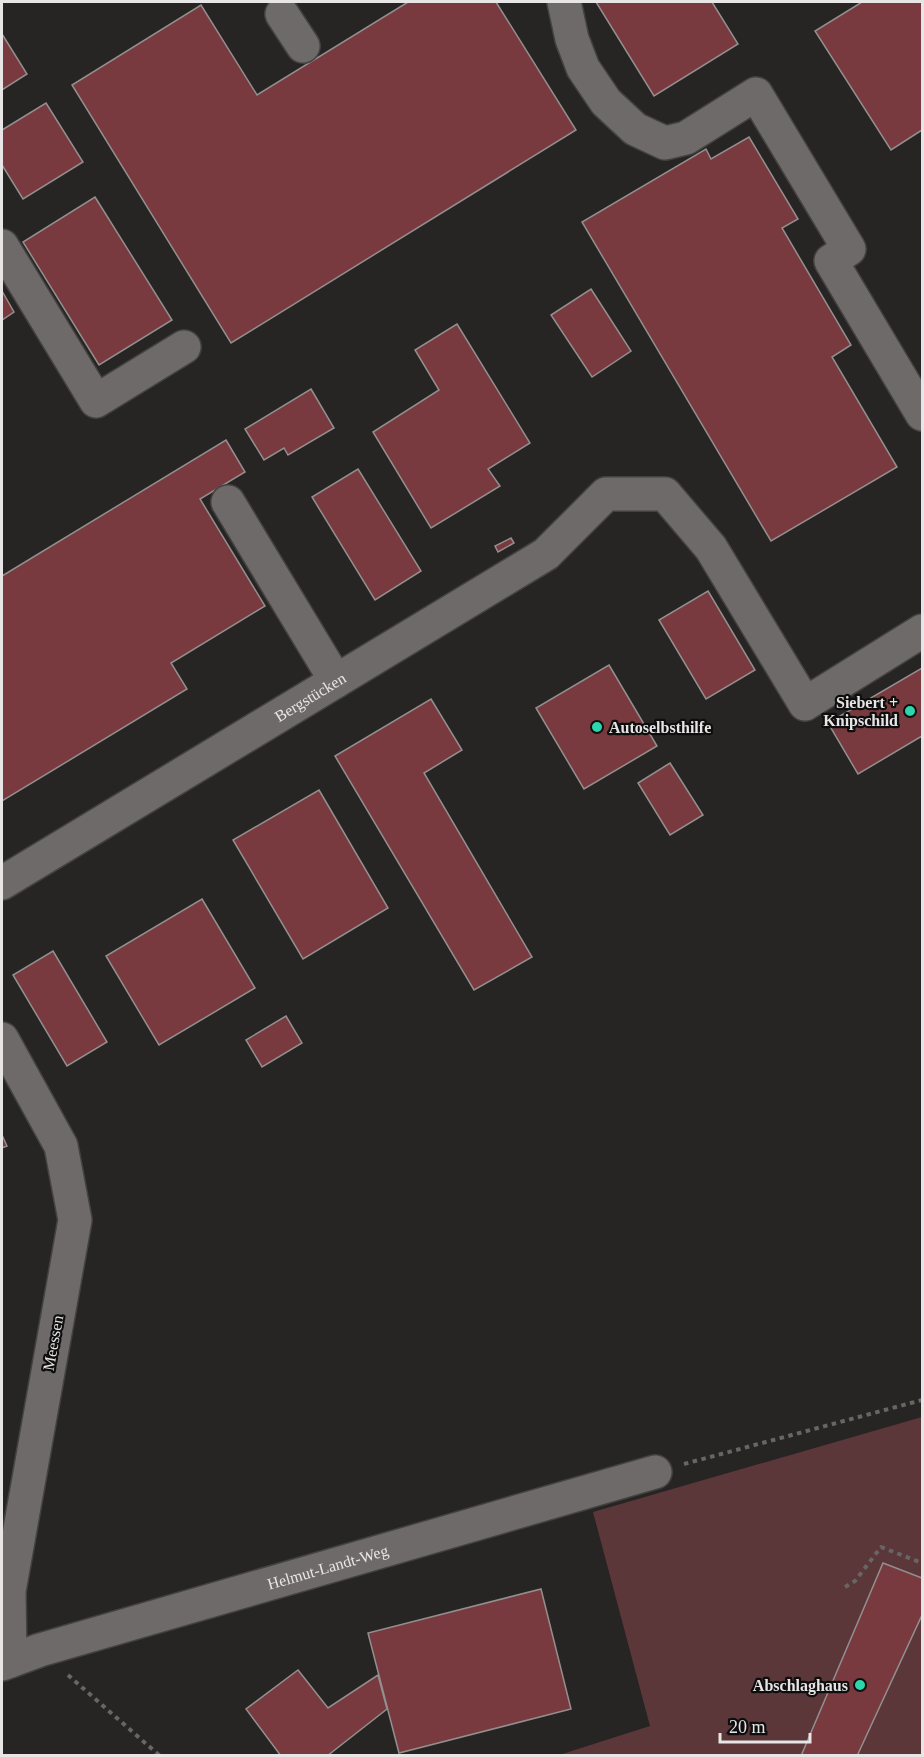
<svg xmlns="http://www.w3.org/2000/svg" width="924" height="1757" font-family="'Times New Roman',serif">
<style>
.green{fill:#5c3739}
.building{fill:#783a3e;stroke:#938f8f;stroke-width:1.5}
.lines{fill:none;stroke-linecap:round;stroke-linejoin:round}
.minor-casing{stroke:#444141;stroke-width:36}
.path{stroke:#686565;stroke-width:4;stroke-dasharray:4.5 4.5;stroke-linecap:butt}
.minor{stroke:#6e6a6a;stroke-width:33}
.poi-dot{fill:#2cd5ab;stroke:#0f0e0e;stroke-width:2}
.labels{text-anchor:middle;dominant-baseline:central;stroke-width:4.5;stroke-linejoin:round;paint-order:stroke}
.street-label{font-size:16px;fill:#e7e5e5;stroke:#0f0e0e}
.poi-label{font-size:16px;font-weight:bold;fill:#e7e5e5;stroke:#0f0e0e;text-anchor:end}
</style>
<rect width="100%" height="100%" fill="#272424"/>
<path class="green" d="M922,1417V1755L556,1756L650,1726L593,1512Z"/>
<g class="building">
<path d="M408,2H496L576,130L231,343L72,85L201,5L257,95Z"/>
<path d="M596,2H712L738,44L654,96Z"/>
<path d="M862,2H922V130L891,150L815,31Z"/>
<path d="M2,34L27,74L2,90Z"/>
<path d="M46,103L83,162L23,199L2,165V130Z"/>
<path d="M749,137L798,219L782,228L851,345L832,357L897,467L771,541L582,222L706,149L711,159Z"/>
<path d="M95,197L172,320L99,365L23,242Z"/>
<path d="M591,289L631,351L592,377L551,315Z"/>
<path d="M2,291L14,312L2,320Z"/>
<path d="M457,324L530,443L488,469L500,486L431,528L373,432L439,390L415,350Z"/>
<path d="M311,389L334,428L288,455L284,448L264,460L245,429Z"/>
<path d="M226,440L245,472L200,499L265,606L171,663L187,689L2,801V576Z"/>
<path d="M358,469L421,571L375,600L312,497Z"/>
<path d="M511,538L514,543L498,552L495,546Z"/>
<path d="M708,591L755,670L706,699L659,620Z"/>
<path d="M609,665L657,746L584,789L536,708Z"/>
<path d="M922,668V736L858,774L828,723Z"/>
<path d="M431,699L462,750L424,773L532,957L474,990L335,756Z"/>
<path d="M670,763L703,815L670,835L638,783Z"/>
<path d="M319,790L388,908L303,959L233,840Z"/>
<path d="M202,899L255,988L159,1045L106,956Z"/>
<path d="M53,951L107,1042L67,1066L13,975Z"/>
<path d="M286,1016L302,1043L262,1067L246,1040Z"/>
<path d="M2,1135L7,1146L2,1148Z"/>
<path d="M883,1563L922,1578V1615L857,1756H801Z"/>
<path d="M541,1589L571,1709L399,1753L368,1633Z"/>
<path d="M298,1670L328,1708L378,1675L387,1709L327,1756H281L246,1709Z"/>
</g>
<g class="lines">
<defs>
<g id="minor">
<path d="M564,2L572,39L583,68L606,102L635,129L665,143L686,138L756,94L849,249L831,261L922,414"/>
<path d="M282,14L303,46"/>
<path d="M2,246L96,401L184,347"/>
<path d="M228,502L336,681"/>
<path id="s1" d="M2,883L546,554L606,494H665L711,548L805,704L922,631"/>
<path d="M2,1039L61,1146L75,1220L9,1591L10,1661"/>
<path id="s2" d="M2,1664L40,1650L655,1472"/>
</g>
</defs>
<use href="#minor" class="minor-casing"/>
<g class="path">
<path d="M684,1464L922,1400"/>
<path d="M845,1587L855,1581L881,1547L922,1563"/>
<path d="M68,1675L160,1756"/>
</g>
<use href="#minor" class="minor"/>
</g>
<g class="poi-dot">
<circle cx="910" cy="711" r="6"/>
<circle cx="597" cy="727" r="6"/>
<circle cx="860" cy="1685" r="6"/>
</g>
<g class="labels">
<g class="street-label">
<text stroke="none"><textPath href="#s1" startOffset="360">Bergstücken</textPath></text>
<text transform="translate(53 1343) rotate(-80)">Meessen</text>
<text stroke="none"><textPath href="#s2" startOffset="340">Helmut-Landt-Weg</textPath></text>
</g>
<g class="poi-label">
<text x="898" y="702">Siebert +<tspan x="898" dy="18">Knipschild</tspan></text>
<text x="609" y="727" text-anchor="start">Autoselbsthilfe</text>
<text x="848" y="1685">Abschlaghaus</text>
</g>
</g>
<rect width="924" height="1757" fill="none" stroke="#e7e5e5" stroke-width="6"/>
<path d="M720 1733v9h90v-9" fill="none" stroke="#e7e5e5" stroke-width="3"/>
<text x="729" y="1733" font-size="18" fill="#e7e5e5" stroke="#0f0e0e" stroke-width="4.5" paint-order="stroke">20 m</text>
</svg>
